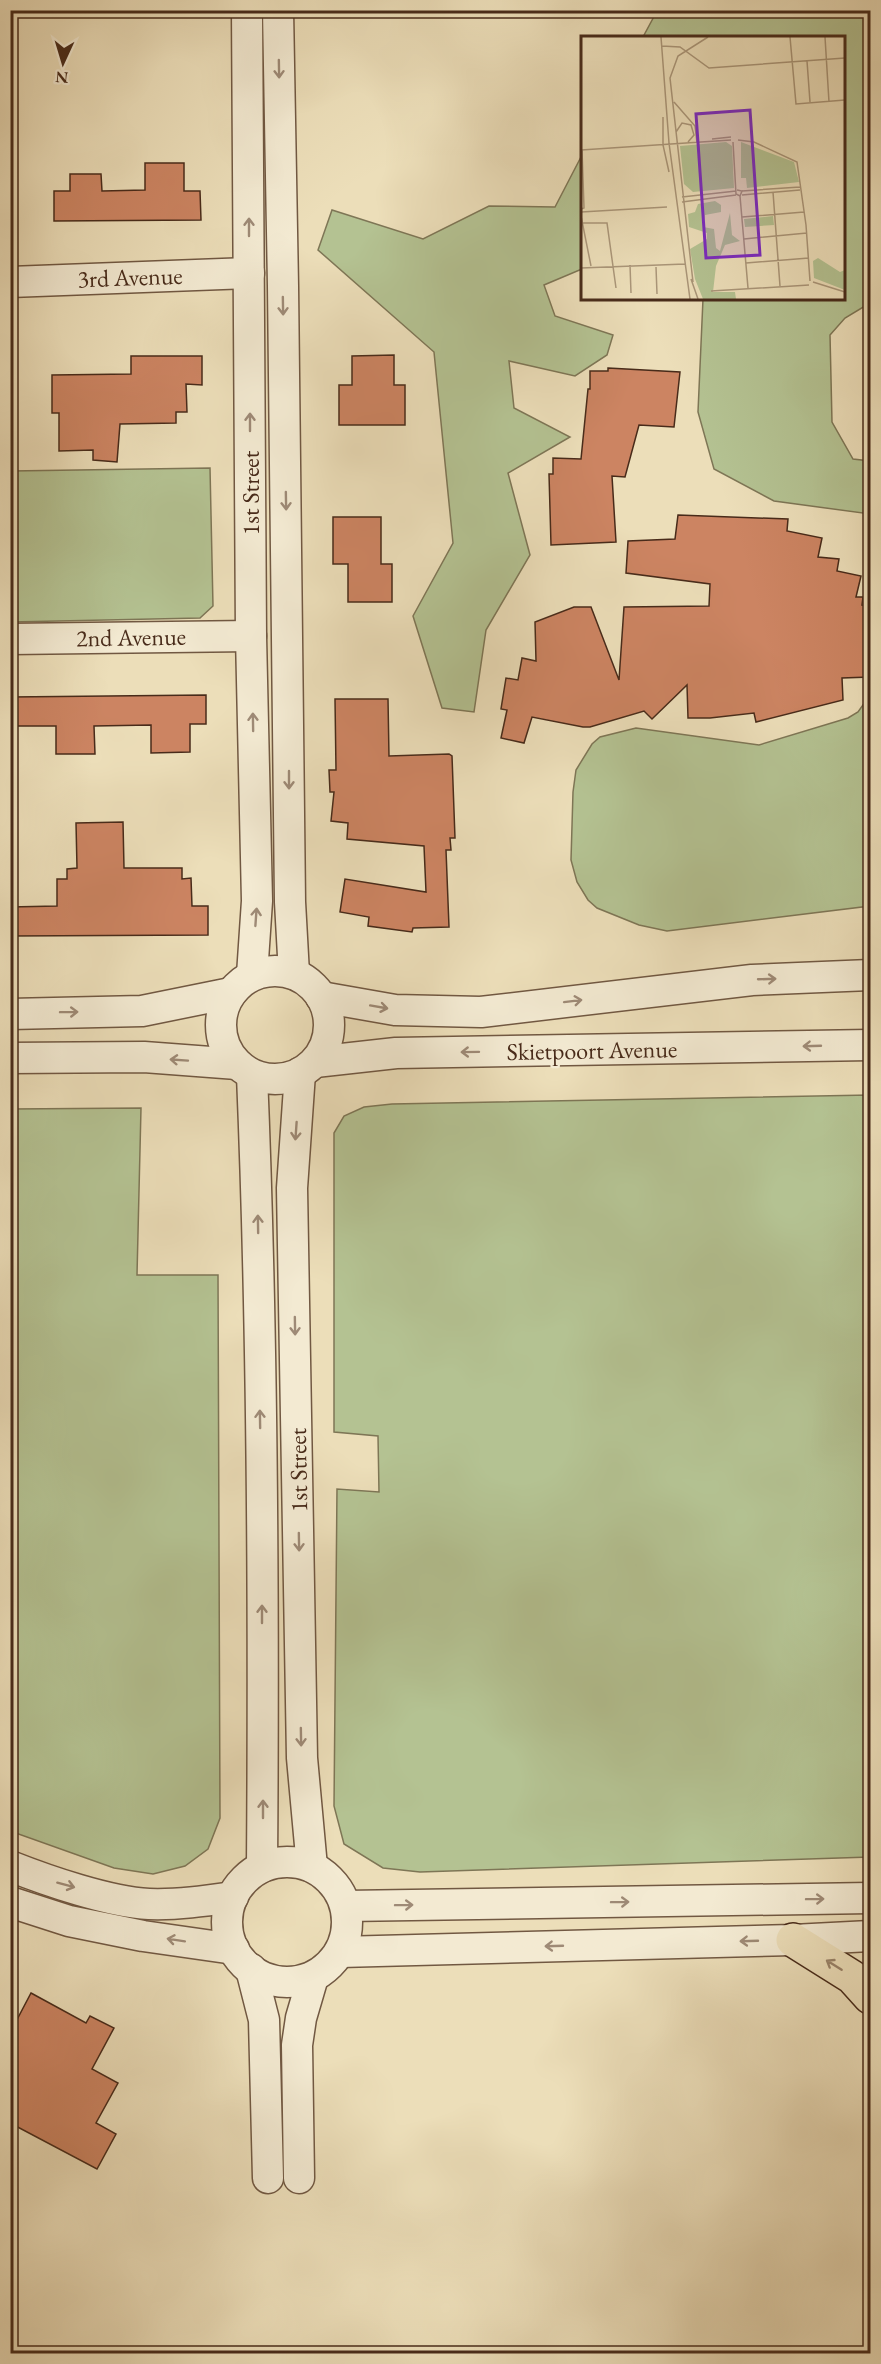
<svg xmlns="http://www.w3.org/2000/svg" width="881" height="2364" font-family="'EB Garamond',serif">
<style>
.green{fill:#b4c292;stroke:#7e7656;stroke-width:1.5}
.building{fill:#cc8462;stroke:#482b1a;stroke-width:1.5}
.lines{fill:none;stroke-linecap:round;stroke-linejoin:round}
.street-casing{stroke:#715842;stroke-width:33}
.primary-casing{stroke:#482b1a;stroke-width:36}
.street{stroke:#f3ead2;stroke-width:30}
.primary{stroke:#ecdeb9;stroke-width:33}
.oneway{stroke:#9e8a76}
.oneway2{stroke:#9a846a}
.labels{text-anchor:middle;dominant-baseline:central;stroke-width:4.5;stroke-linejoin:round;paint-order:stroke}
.street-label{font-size:24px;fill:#482b1a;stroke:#f3ead2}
.inset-road{fill:none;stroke:#aa9679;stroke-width:1.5}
.view{fill:#7b2cbf;fill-opacity:0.15;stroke:#7b2cbf;stroke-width:3}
.inset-edge{fill:none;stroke:#482b1a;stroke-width:3}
</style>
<rect width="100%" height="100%" fill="#ecdeb9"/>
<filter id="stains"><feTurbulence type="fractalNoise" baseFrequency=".00333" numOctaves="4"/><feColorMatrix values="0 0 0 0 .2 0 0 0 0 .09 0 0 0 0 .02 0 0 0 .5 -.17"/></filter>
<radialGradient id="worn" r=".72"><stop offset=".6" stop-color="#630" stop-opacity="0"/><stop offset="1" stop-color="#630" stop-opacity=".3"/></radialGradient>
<g class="green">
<path d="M657,11H870V303L845,318L830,335L832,422L853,459L870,461V514L774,501L714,469L698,412L703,299L844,298V38L643,37Z"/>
<path d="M582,155V269L544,285L555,316L613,335L607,355L575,376L509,361L514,408L570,437L508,473L530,555L486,630L474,712L442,708L413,616L453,543L434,352L318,250L332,210L423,239L489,206L555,207Z"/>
<path d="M210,468L213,606L200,618L11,622V471Z"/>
<path d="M870,695V906L667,931L639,925L597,908L588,900L577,882L571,860L573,792L576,770L592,744L600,737L636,728L759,745L848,718L858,712Z"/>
<path d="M870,1095V1857L420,1872L383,1868L344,1844L334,1806L337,1489L379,1492L378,1436L334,1432V1133L344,1116L364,1107L392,1104Z"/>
<path d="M141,1108L137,1275H218L220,1818L208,1849L185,1866L153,1874L114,1868L10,1831L11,1109Z"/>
</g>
<g class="building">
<path d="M145,163H184V191H200L201,220L54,221V191H70V174H101L102,191L145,190Z"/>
<path d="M394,355V385H405V425H339V385H352V356Z"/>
<path d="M131,356H202V385L186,384L187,412H176V423L120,424L117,462L93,460V450L59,451V413H52V375L131,374Z"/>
<path d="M608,368L680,372L674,427L639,425L625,477L612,476L616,542L551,545L549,474H553V458L581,459L588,389H590V371H608Z"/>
<path d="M678,515L788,519L787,531L822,538L818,557L839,559L837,571L861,576L856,597H863L862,605L870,606V677L842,678L843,700L756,722L754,713L710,718H688L687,685L652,719L644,711L590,727H583L532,717L524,743L501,738L507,710L501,709L506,678L518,680L522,658L536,661L535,622L574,607H591L619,680L624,607L709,606L710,584L626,573L628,541L675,539Z"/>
<path d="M333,517H381V564H392V602H348V564H333Z"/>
<path d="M206,695V724H190V752L151,753V725L94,726L95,754H56V726H10V697Z"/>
<path d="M335,699H388L389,756L449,754L452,756L455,838H450L451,850H446L449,927L413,928L412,932L368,926L369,917L340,912L345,879L426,892L424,846L347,839L348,823L331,821L334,792H330L329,770H336Z"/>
<path d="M123,822L124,868H182V879L191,878L192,906H208V935L10,936V907L57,906V879H67V869L77,868L76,823Z"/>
<path d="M31,1993L86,2023L90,2016L114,2028L92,2069L118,2083L96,2123L116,2134L97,2169L10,2123V2033Z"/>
</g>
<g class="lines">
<defs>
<g id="street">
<path d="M247,10L251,636L257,901L252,975"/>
<path d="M278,10L283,286L290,902L294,974"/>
<path d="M10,282L249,273"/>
<path d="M10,639L251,636"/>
<circle cx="275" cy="1025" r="54"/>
<path d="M321,997L395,1010L481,1012L752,980L870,975"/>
<path d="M10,1014L142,1011L231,993"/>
<path d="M10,1058L144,1057L237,1064"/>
<path d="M315,1062L396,1053L870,1045"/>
<path d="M300,1073L292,1188L302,1758L312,1867"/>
<path d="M252,1075C263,1339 264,1603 262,1867"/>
<circle cx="287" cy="1922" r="60"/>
<path d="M10,1866C48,1881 109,1902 149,1904C177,1905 205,1901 233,1897"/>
<path d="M10,1902L69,1921L143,1936L234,1949"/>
<path d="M346,1906L870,1898"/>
<path d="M340,1952L793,1940L870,1936"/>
<path d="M251,1969L264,2020L268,2178"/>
<path d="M299,2178L297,2045L301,2018L313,1977"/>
</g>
<path id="primary" d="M793,1940L852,1977L870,1997"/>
</defs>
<use href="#street" class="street-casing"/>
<use href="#primary" class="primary-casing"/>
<use href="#street" class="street"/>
<use href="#primary" class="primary"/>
</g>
<defs><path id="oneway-shaft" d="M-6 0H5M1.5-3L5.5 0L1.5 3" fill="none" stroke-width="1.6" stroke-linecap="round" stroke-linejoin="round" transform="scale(1.5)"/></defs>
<g class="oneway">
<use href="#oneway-shaft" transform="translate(279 69) rotate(89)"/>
<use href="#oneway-shaft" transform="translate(249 227) rotate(-90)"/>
<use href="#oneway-shaft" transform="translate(283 306) rotate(89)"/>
<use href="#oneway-shaft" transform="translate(250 422) rotate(-90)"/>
<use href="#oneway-shaft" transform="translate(286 501) rotate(89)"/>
<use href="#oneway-shaft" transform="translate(253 722) rotate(-91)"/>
<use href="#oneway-shaft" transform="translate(289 780) rotate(90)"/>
<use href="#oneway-shaft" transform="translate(256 917) rotate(-86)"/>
<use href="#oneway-shaft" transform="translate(767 979) rotate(-2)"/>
<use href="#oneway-shaft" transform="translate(573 1001) rotate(-7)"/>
<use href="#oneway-shaft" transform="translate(379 1007) rotate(10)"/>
<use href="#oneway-shaft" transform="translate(69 1012) rotate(-1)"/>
<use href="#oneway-shaft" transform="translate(812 1046) rotate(178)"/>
<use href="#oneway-shaft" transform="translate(470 1052) rotate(179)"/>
<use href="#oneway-shaft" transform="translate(179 1060) rotate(-176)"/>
<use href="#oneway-shaft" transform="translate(296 1131) rotate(94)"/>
<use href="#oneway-shaft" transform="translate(258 1224) rotate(-91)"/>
<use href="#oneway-shaft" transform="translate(295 1326) rotate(89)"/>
<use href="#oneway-shaft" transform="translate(260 1419) rotate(-91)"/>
<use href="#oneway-shaft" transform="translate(299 1542) rotate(89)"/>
<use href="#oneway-shaft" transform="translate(262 1614) rotate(-90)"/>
<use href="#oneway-shaft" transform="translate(301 1737) rotate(89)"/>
<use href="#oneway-shaft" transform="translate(263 1809) rotate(-90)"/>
<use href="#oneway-shaft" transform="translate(66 1885) rotate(15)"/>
<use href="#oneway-shaft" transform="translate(815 1899) rotate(-1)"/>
<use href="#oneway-shaft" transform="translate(620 1902) rotate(-1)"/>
<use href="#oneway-shaft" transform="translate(404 1905) rotate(-1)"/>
<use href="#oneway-shaft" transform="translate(176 1940) rotate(-171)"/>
<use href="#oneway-shaft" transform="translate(749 1941) rotate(178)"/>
<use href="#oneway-shaft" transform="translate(554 1946) rotate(178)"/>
</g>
<use class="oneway2" href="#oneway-shaft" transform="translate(834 1965) rotate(-148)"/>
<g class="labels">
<g class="street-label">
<text transform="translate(130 277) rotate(-2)">3rd Avenue</text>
<text transform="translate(250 493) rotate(-90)">1st Street</text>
<text transform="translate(131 637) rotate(-1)">2nd Avenue</text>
<text transform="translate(592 1050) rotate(-1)">Skietpoort Avenue</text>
<text transform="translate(298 1470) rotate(-91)">1st Street</text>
</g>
</g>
<g transform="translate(581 36)">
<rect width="264" height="264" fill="#ecdeb9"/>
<path d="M145,106L151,110L153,152L112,156L103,148L99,110ZM160,106L213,126L218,146L166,152L165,142H160ZM134,165L140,169V176L124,179L122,191L133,193L135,212L139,215L149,177L151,199L159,205L144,209L135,230L132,256H154L155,263H122L114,243L109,213L126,203V197L108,191L107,178L114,176L117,168ZM192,180L193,189L164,191L163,183ZM237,222L259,236L264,234V254L233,242L232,225Z" fill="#b4c292"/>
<path class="inset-road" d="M80,1L88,107L109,263M209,1L215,68L264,64M244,1L248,66M81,10L99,11L128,32L264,22M226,25L229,66M93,66L114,90L116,107M82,81V109L88,136M95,96L101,87L110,89L113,99L107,106M131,103L150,101M157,104L173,106L216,126L225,189M152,106L155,158L159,160L161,155L156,154M0,114L150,104M161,155L219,151M192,156L199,250M161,159L219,154M159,160L167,252M101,161L155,155M101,166L155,159M0,173L3,172L1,114M0,176L86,171M0,180L10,230M161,181L223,176M2,187H26L35,252M225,189L229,245M163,203L226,197M165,227L228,222M49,229L50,257M75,231L76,258M0,232L104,228M110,243L117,263M112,246L89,42L97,20L127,1M232,246L264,256M130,255L228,249"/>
<path class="view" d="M169,74L179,219L125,222L115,78Z"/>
<rect width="264" height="264" class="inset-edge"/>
</g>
<rect width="881" height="2364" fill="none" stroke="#ecdeb9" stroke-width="36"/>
<rect x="12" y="12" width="857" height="2340" fill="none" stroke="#482b1a" stroke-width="3"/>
<rect x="18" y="18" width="845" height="2328" fill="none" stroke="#482b1a" stroke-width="1.5"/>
<g transform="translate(63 63) rotate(184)" stroke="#f3ead2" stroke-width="4.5" paint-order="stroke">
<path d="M0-4.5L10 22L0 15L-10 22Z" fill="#482b1a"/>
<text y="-9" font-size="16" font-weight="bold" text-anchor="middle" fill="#482b1a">N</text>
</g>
<rect width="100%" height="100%" filter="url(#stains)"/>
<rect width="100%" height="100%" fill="url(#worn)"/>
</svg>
